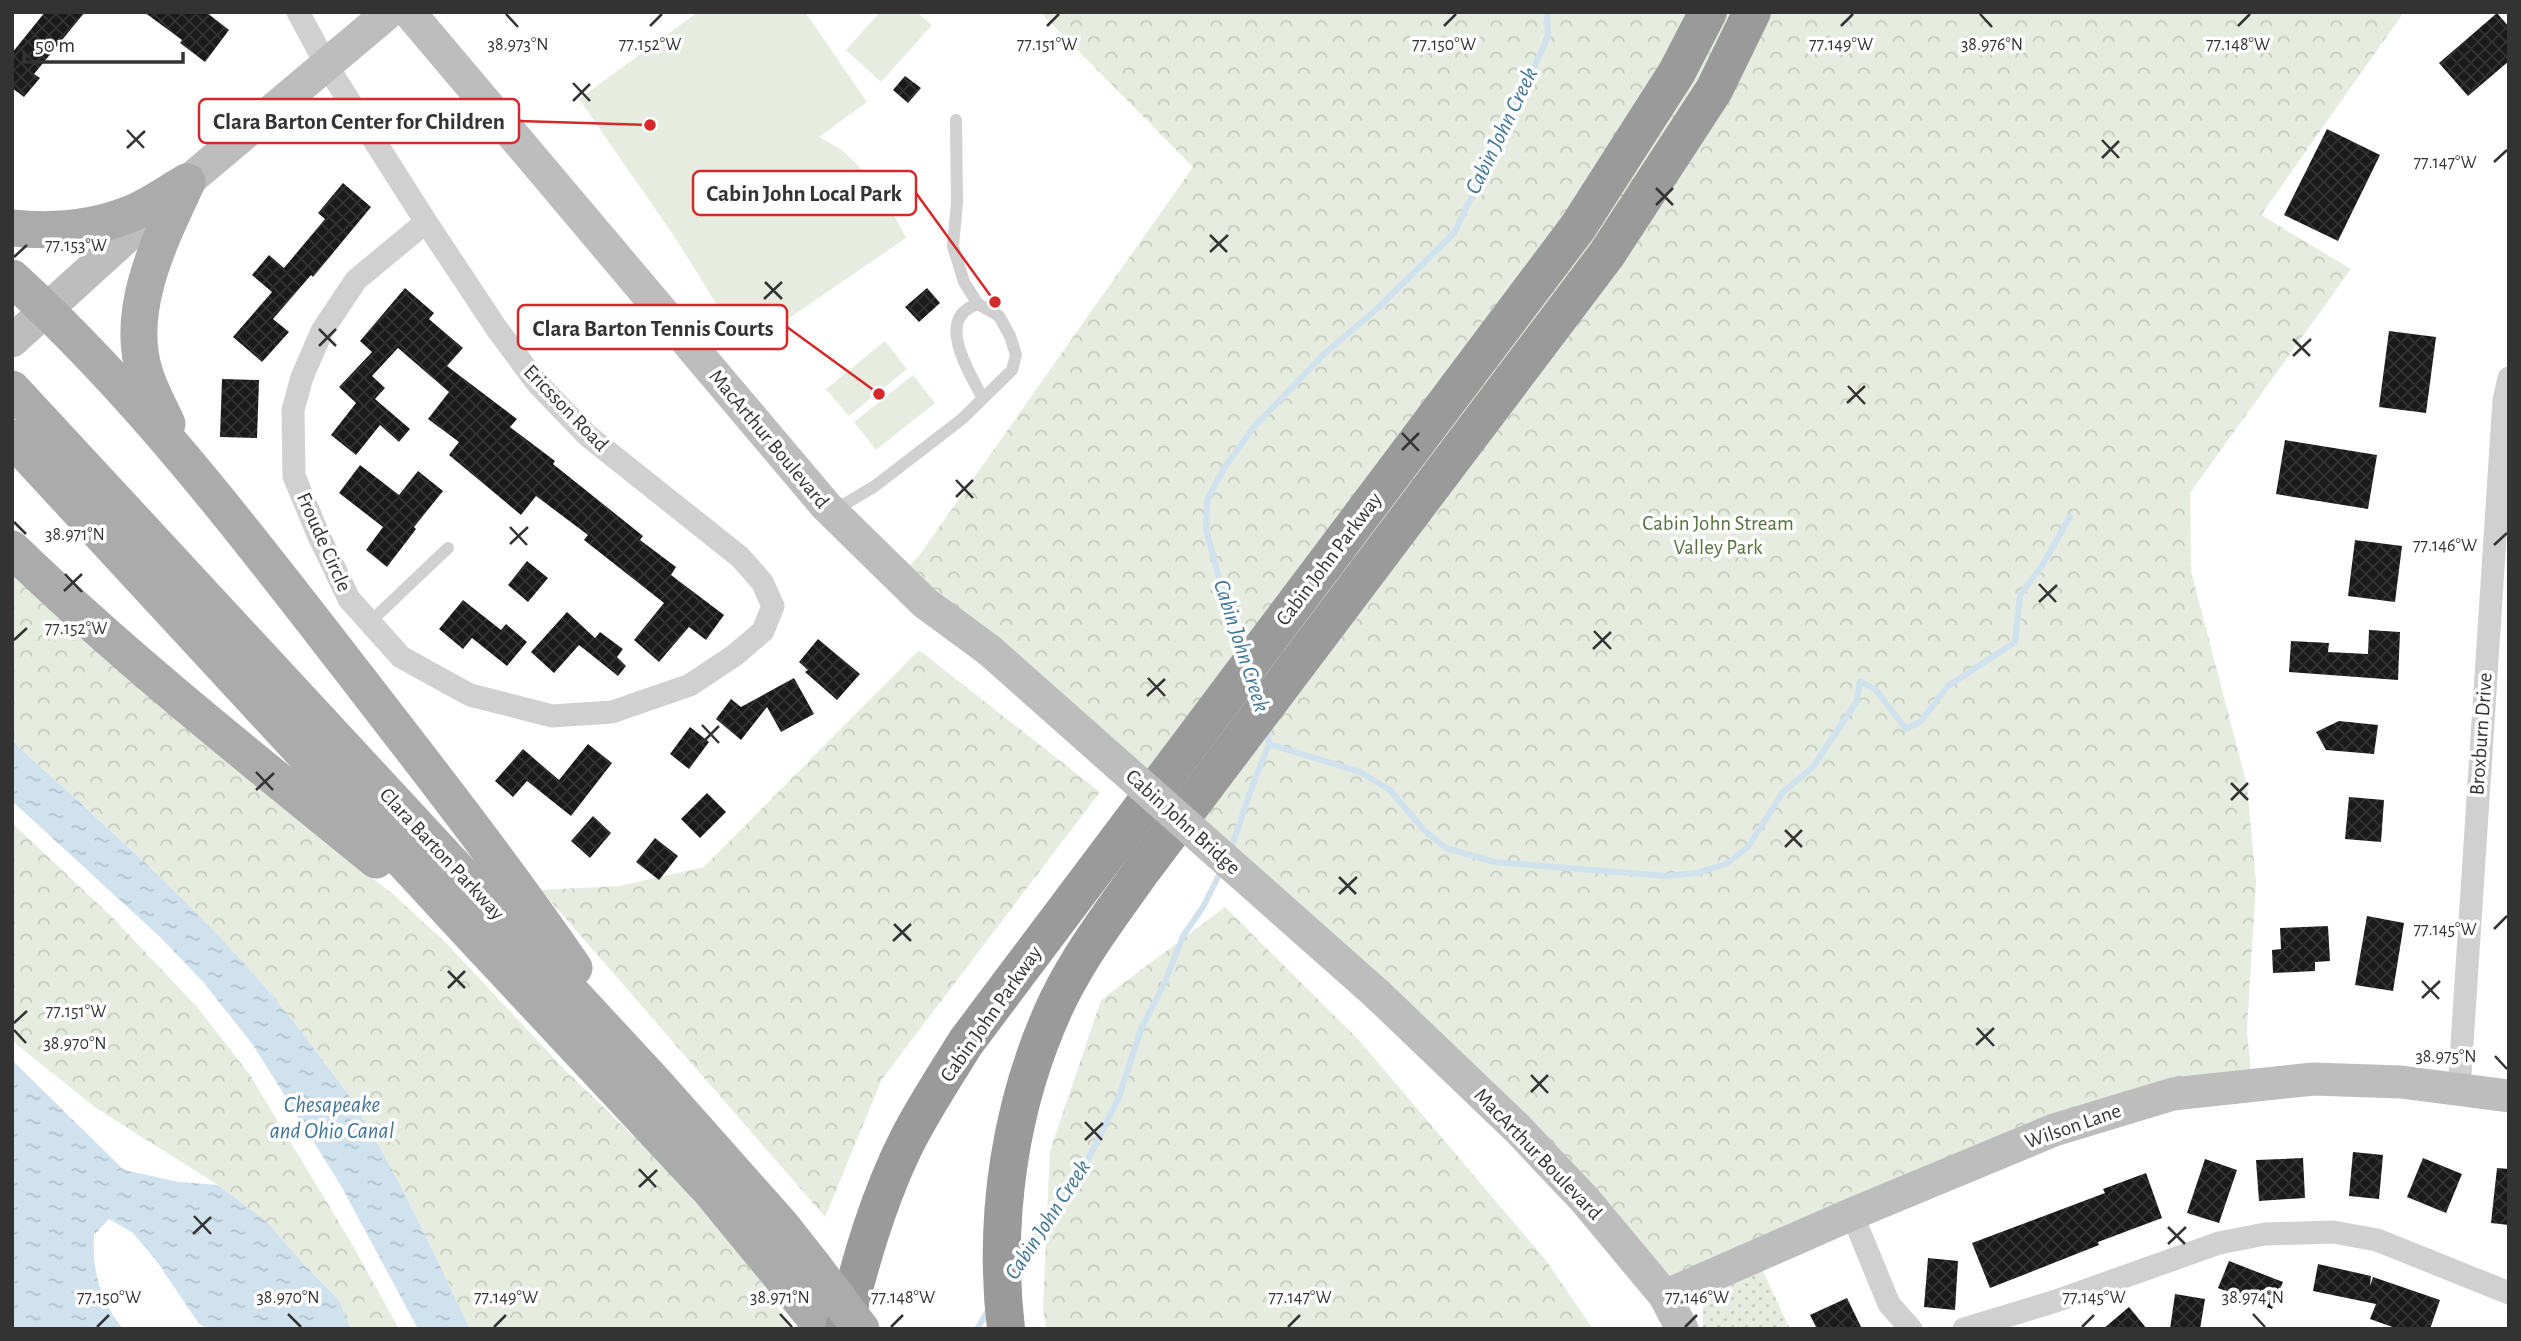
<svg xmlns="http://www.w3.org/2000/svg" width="2521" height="1341" font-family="'Alegreya Sans',sans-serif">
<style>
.grass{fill:url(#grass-dots)}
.forest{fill:url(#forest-crowns)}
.pitch{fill:#e6ecdf}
.water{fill:url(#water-ripples)}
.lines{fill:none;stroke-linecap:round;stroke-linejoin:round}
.stream{stroke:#cfe2ee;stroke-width:6}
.building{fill:url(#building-cross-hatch)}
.service{stroke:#d0d0d0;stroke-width:12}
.minor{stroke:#d0d0d0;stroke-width:23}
.secondary{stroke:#bdbdbd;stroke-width:33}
.primary{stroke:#ababab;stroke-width:37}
.motorway{stroke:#9a9a9a;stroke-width:38}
.secondary-bridge{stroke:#bdbdbd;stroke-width:33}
.primary-bridge{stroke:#ababab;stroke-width:37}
.ticks{fill:none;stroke:#333;stroke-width:2.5}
.labels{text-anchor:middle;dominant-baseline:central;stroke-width:7;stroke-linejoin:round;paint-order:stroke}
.street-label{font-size:21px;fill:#333;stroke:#fff}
.park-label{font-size:21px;fill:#56703f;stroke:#fff}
.water-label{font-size:23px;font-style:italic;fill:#3f7597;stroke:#fff}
.ticks-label{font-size:18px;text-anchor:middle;fill:#333;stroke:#fff;stroke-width:7;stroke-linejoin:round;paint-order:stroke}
.leader{fill:none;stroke:#d62828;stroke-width:2.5}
.callout-dot{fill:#d62828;stroke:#fff;stroke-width:2.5}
.callout{fill:#fff;stroke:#d62828;stroke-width:2.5}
.callout-label{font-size:23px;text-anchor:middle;font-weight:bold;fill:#333}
</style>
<defs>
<pattern id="grass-dots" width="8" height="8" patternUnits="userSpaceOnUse" patternTransform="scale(1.75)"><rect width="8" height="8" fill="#e6ecdf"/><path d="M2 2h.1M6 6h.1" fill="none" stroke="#c6cbc0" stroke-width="1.8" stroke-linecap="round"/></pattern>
<pattern id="forest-crowns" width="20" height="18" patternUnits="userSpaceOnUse" patternTransform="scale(1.75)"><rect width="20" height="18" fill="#e6ecdf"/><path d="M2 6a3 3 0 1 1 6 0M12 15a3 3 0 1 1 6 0" fill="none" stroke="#c6cbc0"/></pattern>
<pattern id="water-ripples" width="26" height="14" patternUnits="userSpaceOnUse" patternTransform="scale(1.75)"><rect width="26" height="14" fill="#cfe2ee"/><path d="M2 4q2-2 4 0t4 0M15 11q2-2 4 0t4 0" fill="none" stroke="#b2c2cd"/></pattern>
<pattern id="building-cross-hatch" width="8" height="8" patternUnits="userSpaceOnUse" patternTransform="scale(1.75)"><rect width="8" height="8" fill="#1a1a1a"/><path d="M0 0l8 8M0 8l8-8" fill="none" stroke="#333"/></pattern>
</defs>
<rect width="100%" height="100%" fill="#fff"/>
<path class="grass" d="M1762,1269L1790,1329H1703V1306L1721,1287Z"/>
<g class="forest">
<path d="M1040,12H2404L2261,215L2351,269L2190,493L2191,571L2247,785L2256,882L2247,1030L2252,1085L2173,1094L1665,1296L1585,1200L897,578L918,557L1193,167Z"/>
<path d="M12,570L276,795L322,840L393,894L447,944L566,1071L680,1181L750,1264L774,1303L793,1329H470C434,1254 400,1178 356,1107C345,1087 329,1070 316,1051C228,933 121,839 12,741Z"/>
<path d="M919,650L1100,792L882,1079L825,1217L541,890L619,886L704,867Z"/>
<path d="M12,823L113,918L198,1008L250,1075L352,1244L399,1329H351L339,1300L300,1260L267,1222L218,1185L96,1108L15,1043L12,1038Z"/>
<path d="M1225,907L1358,1039L1545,1259L1593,1329H1046L1043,1308L1050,1151L1101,1000Z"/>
</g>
<g class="pitch">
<path d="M698,12H805L867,102L819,137L842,150L879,186L906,238L760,338L736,335L676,239L579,99Z"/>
<path d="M880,12H917L932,25L881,82L846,50Z"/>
<path d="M885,341L907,369L849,416L826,389Z"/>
<path d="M913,375L935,403L876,450L854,422Z"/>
</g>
<g class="water">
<path d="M12,741C121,840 228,932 316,1051C329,1070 345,1087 356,1107C400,1178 434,1254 470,1329H418L340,1184L253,1045L204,983L160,937L12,801Z"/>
<path d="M12,1060L124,1170L179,1182L218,1185L267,1222L300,1260L339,1300L351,1329H209L199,1324L158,1263L133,1233L109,1219L94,1235C92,1271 100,1300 123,1329H12Z"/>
</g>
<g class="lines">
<g class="stream">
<path d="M1240,655L1206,530L1207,500L1224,468L1253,428L1324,354L1379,307L1454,233L1472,196L1487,156L1524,89L1548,37L1547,12"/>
<path d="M1269,744L1360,772L1390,790L1424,830L1446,848L1494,862L1667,876L1696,873L1726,864L1748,847L1783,792L1813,767L1857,701L1860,681L1876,690L1906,729L1921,721L1948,686L2015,642L2020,595L2042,566L2070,517"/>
<path d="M1231,849L1253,784L1269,744L1267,727"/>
<path d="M1017,1264L1089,1158L1119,1097L1141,1029L1165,982L1183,936L1203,907L1222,869"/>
<path d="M977,1329L989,1309"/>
</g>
</g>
<g class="building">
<path d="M45,12H85L34,74L40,78L24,97L12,88V53Z"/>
<path d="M144,12H206L229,30L205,62L180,43L182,40Z"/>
<path d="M2497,13L2509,27V61L2468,96L2439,63Z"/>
<path d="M905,76L921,88L908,103L893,90Z"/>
<path d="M2327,129L2380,155L2338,241L2284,215Z"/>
<path d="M343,183L371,207L313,277L311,275L273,319L289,332L262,362L233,337L272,292L252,275L269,255L284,268L325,219L318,213Z"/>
<path d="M405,288L434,313L429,319L463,348L447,366L517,419L510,427L555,461L553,464L643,536L640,540L676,567L671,575L724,615L706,640L689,627L659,662L634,640L664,603L584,540L588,535L536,496L521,515L449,455L459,442L428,419L449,392L398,348L372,376L385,388L375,399L410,429L399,442L380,425L356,455L331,435L356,403L339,387L372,352L360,341Z"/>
<path d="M927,288L940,303L919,322L905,307Z"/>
<path d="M2389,331L2436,337L2426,413L2379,407Z"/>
<path d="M222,379L259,380L257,438L220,437Z"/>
<path d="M2285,440L2377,455L2368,509L2276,494Z"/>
<path d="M360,465L399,495L418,471L443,491L414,527L416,529L387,567L366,550L383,527L339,493Z"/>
<path d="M2355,540L2402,546L2395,602L2348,596Z"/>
<path d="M527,561L548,578L528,602L508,585Z"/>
<path d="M463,600L501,630L506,624L527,642L507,666L472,638L463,649L439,629Z"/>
<path d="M567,612L595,638L600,632L623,649L617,657L626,666L618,676L579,645L554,673L531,652Z"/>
<path d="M2369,630L2400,632L2398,680L2289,672L2291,641L2329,643L2328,652L2368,654Z"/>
<path d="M818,639L860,674L837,700L805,672L808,670L799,662Z"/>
<path d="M794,678L814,714L781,732L767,707L741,740L716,719L731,699L741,707Z"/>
<path d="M2339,721L2378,725L2374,754L2326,750L2316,732Z"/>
<path d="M690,727L709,742L689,769L670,754Z"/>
<path d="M588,744L612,763L571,816L527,781L513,797L495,781L523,749L559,780Z"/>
<path d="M707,793L726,812L700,838L681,819Z"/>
<path d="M2349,797L2384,800L2381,842L2345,839Z"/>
<path d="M593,816L611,833L590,858L571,841Z"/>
<path d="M655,838L678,856L659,880L636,862Z"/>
<path d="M2367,916L2404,923L2393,991L2355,985Z"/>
<path d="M2328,926L2330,961L2315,962V971L2273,973L2272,950L2281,949L2280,928Z"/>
<path d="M2353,1152L2383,1155L2379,1199L2349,1196Z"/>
<path d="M2303,1158L2305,1198L2259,1201L2256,1160Z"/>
<path d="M2423,1158L2462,1174L2446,1213L2407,1197Z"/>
<path d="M2205,1159L2237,1170L2219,1223L2187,1213Z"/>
<path d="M2497,1168L2509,1169V1225L2491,1223Z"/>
<path d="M2146,1173L2162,1218L2098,1242L2099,1245L1990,1288L1972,1243L2105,1193L2103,1189Z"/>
<path d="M1928,1258L1958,1261L1955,1310L1924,1307Z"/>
<path d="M2229,1261L2283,1282L2272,1309L2218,1288Z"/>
<path d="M2318,1264L2371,1276L2370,1286L2373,1277L2440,1300L2430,1329H2398L2370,1319L2376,1304L2313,1291Z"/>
<path d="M2175,1294L2205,1299L2200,1329H2170Z"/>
<path d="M1847,1298L1862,1329H1817L1810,1315Z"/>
<path d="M2129,1307L2147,1329H2103Z"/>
</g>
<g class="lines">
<g class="service">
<path d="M956,120L957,203L953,246L964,282L978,304"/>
<path d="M836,513L845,504L875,486L962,419L1012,370L1016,355L1010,336L999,316L978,304C934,318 969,371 982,397"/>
<path d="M370,622L448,548"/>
</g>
<g class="minor">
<path d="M298,12L327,66L426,222L497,329L537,383L588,436L740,557L762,582L773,606L763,631L735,655L690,685L612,712L552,716L470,695L401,657L349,599L318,534L294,476L293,410L302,377L322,331L356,280L426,222"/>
<path d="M2459,1090L2504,400L2509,378"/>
<path d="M1852,1214L1889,1304L1911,1329"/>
<path d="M1964,1329L2056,1301L2219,1243L2265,1234L2333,1232L2377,1240L2509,1293"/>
</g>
<g class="secondary">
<path d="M409,12L826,506L925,603L989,650"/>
<path d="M12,341L187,182L389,12"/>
<path d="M1377,994L1517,1128L1585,1200L1665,1296L1682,1329"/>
<path d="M1665,1296L1852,1214L2054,1130L2173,1094L2313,1079L2401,1082L2509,1096"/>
</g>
<g class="primary">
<path d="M12,228C52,232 93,229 130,214C150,206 169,192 187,182"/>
<path d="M12,278C136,391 240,526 342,658C421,760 501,862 574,968"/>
<path d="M12,389L655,1083L781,1225L814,1267"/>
<path d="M167,424C160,408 150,391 145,374C124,310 161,238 187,182"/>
<path d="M12,438L478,942L709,1189L824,1329"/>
<path d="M12,549C127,660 252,759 376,860"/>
</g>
<g class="motorway">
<path d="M844,1329C859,1265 878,1198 908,1139C925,1106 946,1074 966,1042L1578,227L1677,72L1708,12"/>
<path d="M1006,1329C993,1218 1010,1101 1058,1000C1081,953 1113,911 1143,869L1607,254L1714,90L1752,12"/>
</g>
<path class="secondary-bridge" d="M989,650L1377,994"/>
<path class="primary-bridge" d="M814,1267L861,1329"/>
</g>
<path class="ticks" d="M506,14L518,27M1980,14L1992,27M650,26L662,14M1047,26L1059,14M1444,26L1456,14M1841,26L1853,14M2238,26L2250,14M573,83L590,101M573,101L590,84M127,130L144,148M2102,140L2119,158M127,148L145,131M2102,158L2119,141M2494,162L2507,150M1656,188L1673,205M1656,205L1673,188M1210,235L1227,252M1210,252L1228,235M14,257L27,245M765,282L782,299M764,299L782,282M319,329L336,346M2293,339L2310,356M319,346L336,329M2293,356L2311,339M1848,386L1865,404M1847,403L1865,386M1402,433L1419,451M1402,450L1419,433M956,480L973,498M956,497L973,480M14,522L26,534M510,527L527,545M510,544L528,527M2494,545L2507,533M65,574L82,592M2039,584L2056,602M64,591L82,574M2039,602L2057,585M1594,631L1611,649M14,640L27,628M1593,649L1611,632M1148,678L1165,696M1147,696L1165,679M702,725L719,743M702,743L719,726M256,772L273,790M2231,783L2248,800M256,790L274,773M2231,800L2248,783M1785,830L1802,847M1785,847L1802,830M1339,877L1356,894M1339,894L1357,877M894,924L911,941M2494,929L2507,916M893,941L911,924M448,971L465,988M2422,981L2439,999M448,988L465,971M2422,998L2440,981M14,1023L27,1011M1977,1028L1994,1046M14,1030L26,1043M1976,1045L1994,1028M2495,1056L2507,1069M1531,1075L1548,1093M1531,1092L1548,1075M1085,1122L1102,1140M1085,1140L1103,1123M639,1169L656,1187M639,1187L657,1170M194,1216L211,1234M2168,1227L2185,1244M193,1234L211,1217M2168,1244L2186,1227M288,1314L301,1327M780,1314L792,1327M2253,1314L2265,1327M97,1327L109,1315M494,1327L506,1315M891,1327L903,1315M1288,1327L1300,1315M1685,1327L1697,1315M2082,1327L2094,1315"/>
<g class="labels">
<g class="street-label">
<text transform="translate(566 408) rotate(46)">Ericsson Road</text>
<text transform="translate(769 439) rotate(50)">MacArthur Boulevard</text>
<text transform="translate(324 542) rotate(66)">Froude Circle</text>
<text transform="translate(1329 559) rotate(-53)">Cabin John Parkway</text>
<text transform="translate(2481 734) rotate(-86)">Broxburn Drive</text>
<text transform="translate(1183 822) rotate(42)">Cabin John Bridge</text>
<text transform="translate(442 854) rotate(47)">Clara Barton Parkway</text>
<text transform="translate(991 1014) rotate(-55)">Cabin John Parkway</text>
<text transform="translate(2073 1126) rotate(-19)">Wilson Lane</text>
<text transform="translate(1538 1154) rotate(46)">MacArthur Boulevard</text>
</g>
<g class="park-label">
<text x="1718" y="523">Cabin John Stream<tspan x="1718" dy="24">Valley Park</tspan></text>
</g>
<g class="water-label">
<text transform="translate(1502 131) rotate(-64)">Cabin John Creek</text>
<text transform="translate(1241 646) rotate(72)">Cabin John Creek</text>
<text x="332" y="1105">Chesapeake<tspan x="332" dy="26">and Ohio Canal</tspan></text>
<text transform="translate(1048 1220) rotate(-57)">Cabin John Creek</text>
</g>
</g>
<g class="ticks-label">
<text x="650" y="50">77.152°W</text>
<text x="1047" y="50">77.151°W</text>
<text x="1444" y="50">77.150°W</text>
<text x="1841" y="50">77.149°W</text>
<text x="2238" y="50">77.148°W</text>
<text x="518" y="50">38.973°N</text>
<text x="1992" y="50">38.976°N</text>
<text x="2445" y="168">77.147°W</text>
<text x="76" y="251">77.153°W</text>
<text x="75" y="540">38.971°N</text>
<text x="2445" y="551">77.146°W</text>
<text x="76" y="634">77.152°W</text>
<text x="2445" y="935">77.145°W</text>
<text x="76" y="1017">77.151°W</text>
<text x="75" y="1049">38.970°N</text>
<text x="2446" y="1062">38.975°N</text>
<text x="288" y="1303">38.970°N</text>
<text x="780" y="1303">38.971°N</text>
<text x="2253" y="1303">38.974°N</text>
<text x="109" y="1303">77.150°W</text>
<text x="506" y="1303">77.149°W</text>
<text x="903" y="1303">77.148°W</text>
<text x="1300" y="1303">77.147°W</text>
<text x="1697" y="1303">77.146°W</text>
<text x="2094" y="1303">77.145°W</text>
</g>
<path class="leader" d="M650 125L519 121M995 302L916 193M879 394L787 327"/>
<g class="callout-dot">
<circle cx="650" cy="125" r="7"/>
<circle cx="995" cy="302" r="7"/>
<circle cx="879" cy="394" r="7"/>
</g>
<g class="callout">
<rect x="199" y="99" width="320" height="44" rx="7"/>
<rect x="693" y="171" width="223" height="44" rx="7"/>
<rect x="518" y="305" width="269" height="44" rx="7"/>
</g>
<g class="callout-label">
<text x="359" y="129">Clara Barton Center for Children</text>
<text x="804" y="201">Cabin John Local Park</text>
<text x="653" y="336">Clara Barton Tennis Courts</text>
</g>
<rect width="2521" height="1341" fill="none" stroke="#333333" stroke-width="28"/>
<path d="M24 52v10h159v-10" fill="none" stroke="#333333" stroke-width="3.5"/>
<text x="35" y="52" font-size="21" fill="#333333" stroke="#ffffff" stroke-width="5" paint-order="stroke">50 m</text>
</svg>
